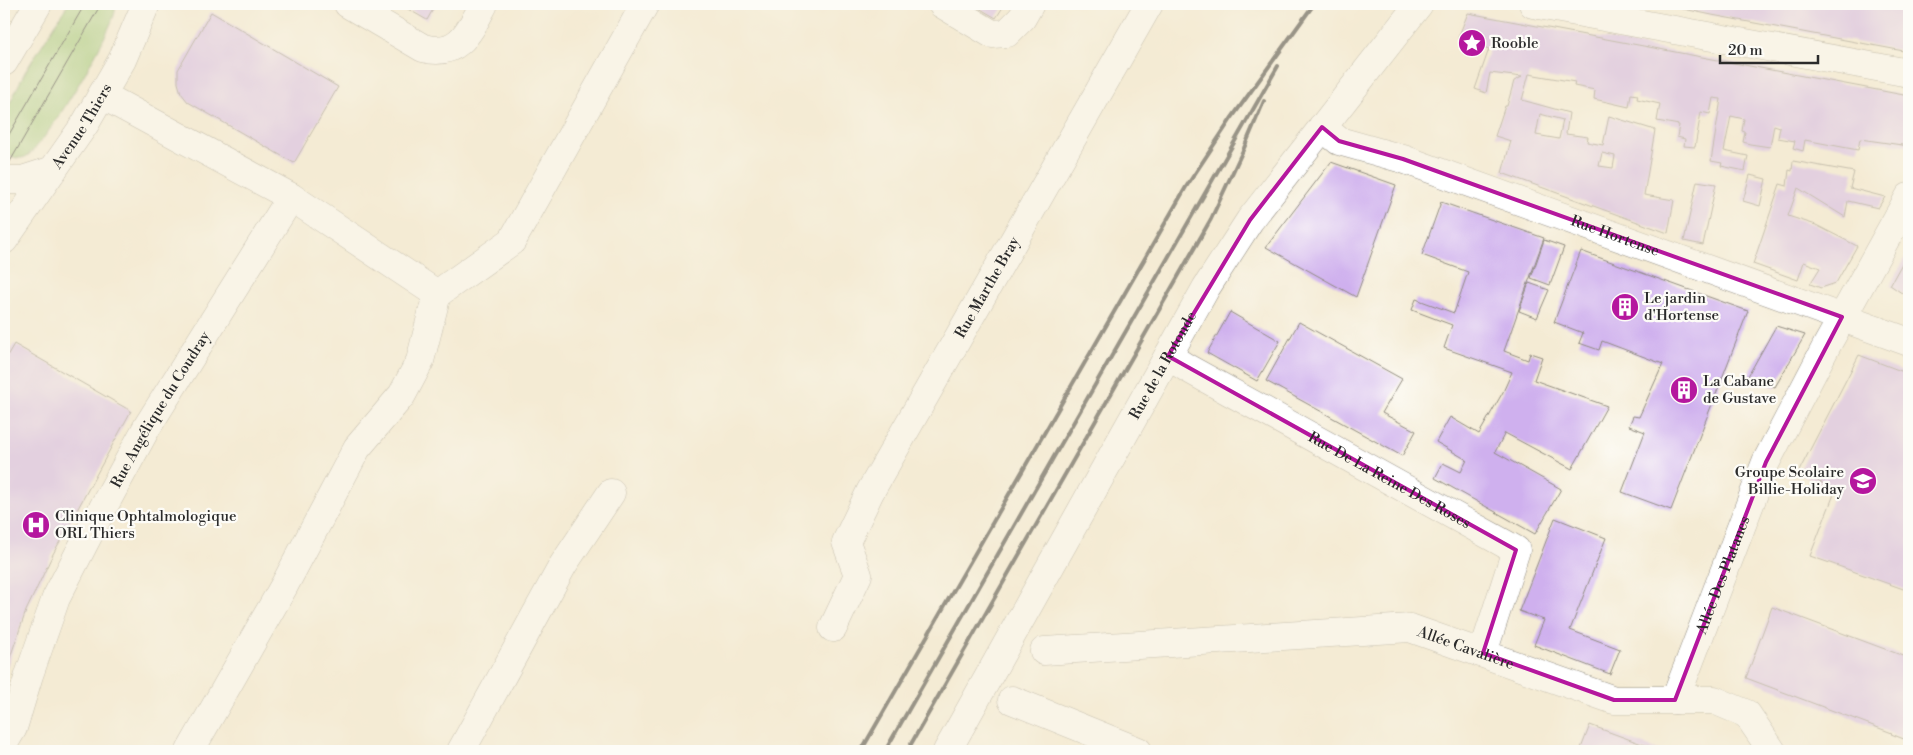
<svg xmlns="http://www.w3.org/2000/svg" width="1913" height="755" font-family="'Libre Bodoni',serif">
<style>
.green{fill:#9ac673;stroke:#62784f}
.building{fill:#cfb0ee;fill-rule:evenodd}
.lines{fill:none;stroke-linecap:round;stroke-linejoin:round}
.minor-casing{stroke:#908b80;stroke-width:29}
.minor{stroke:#fff;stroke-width:28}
.tram{stroke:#2b2b2b;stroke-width:1}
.rail{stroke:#2b2b2b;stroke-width:4}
.marked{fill:none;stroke:#b5179e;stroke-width:4;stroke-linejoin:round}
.labels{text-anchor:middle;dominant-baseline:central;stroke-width:4.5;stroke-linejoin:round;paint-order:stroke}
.poi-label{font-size:15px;fill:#2b2b2b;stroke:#fdfcf7;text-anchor:start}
.street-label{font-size:15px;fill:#2b2b2b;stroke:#fdfcf7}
</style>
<rect width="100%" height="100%" fill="#fdfcf7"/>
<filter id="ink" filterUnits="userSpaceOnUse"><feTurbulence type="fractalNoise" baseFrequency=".02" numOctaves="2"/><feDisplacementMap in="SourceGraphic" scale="10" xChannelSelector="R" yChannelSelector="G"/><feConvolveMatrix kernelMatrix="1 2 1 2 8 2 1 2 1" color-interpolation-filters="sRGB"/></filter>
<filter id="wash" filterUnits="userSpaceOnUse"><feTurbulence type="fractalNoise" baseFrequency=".0096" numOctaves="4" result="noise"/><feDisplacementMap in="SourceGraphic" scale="20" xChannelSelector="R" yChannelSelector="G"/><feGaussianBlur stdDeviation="1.12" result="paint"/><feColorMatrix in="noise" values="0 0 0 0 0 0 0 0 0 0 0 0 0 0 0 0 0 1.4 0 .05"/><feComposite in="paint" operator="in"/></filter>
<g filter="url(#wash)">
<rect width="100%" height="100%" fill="#f4ebd4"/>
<path class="green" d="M68,4H115C115,5 115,10 115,11C112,32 43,150 25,157C17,160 11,156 4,153V115L25,72Z"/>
<g id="blocks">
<g class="building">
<path d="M399,4H436L427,20Z"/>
<path d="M972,4H1005L996,18Z"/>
<path d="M1660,4H1909V52L1712,15Z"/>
<path d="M211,12L338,87L294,163L188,102L181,93L178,83V70Z"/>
<path d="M1468,13L1909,96V146L1860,139L1858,150L1805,140L1803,151L1793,148L1795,141L1778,138L1780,127L1774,125L1770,147L1750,144L1743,142L1745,132L1742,131L1744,119L1731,116L1724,151L1748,156L1745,171L1721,166L1722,163L1711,161L1721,99L1713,98L1710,114L1701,112L1695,147L1684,146L1685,139L1677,137L1679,125L1657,121L1660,104L1637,99L1638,95L1631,94L1629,107L1594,99L1595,90L1574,86L1575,82L1529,74L1522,100L1569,113L1566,134L1588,137L1587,142L1603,145L1609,116L1655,130L1644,195L1674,200L1668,233L1502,173L1511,141L1495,136L1505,106H1507L1514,81L1522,77L1490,73L1486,93L1475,89L1489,49L1458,38ZM1540,114L1563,120L1559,139L1536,135ZM1602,153L1615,156L1613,168L1599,166Z"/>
<path d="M1793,161L1854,172L1850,188L1885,197L1878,208L1848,201L1845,217L1798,188L1788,216L1816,225L1857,246L1836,283L1821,288L1810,284L1820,268L1804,262L1798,280L1753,264L1780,184L1787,186L1789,170L1792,171Z"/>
<path d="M1331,162L1396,185L1356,297L1266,247Z"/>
<path d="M1750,175L1766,179L1760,206L1743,201Z"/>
<path d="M1697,181L1716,184L1703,245L1684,241Z"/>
<path d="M1441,202L1544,238L1504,351L1528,360L1530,353L1542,357L1534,380L1607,406L1572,469L1505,433L1495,452L1561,489L1535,534L1435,478L1443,463L1461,472L1467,460L1436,442L1450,417L1479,434L1503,392L1512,372L1444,348L1452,325L1412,310L1416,299L1454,313L1468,272L1422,255Z"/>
<path d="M1544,240L1564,247L1550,285L1531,278Z"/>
<path d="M1581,251L1748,311L1671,510L1622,492L1645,432L1629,426L1633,416L1639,417L1663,364L1602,341L1599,350L1579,343L1583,333L1554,322Z"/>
<path d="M1909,251V298L1890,285Z"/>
<path d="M1529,283L1549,290L1537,318L1519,311Z"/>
<path d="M1230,312L1280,341L1257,381L1207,353Z"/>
<path d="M1299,322L1402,379L1382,413L1416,431L1402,456L1266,381Z"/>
<path d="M1776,326L1805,335L1775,387L1748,376Z"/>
<path d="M14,344L131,411L53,554L26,611L4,675V361Z"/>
<path d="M1859,355L1909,374V591L1810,556L1836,489L1798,473Z"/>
<path d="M1555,518L1606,538L1570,630L1620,649L1610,674L1534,645L1544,620L1519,611Z"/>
<path d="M1772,607L1909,658V741L1891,734L1892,733L1746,678Z"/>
<path d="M1590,725L1661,751H1580Z"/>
</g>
</g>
</g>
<g filter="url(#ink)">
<use href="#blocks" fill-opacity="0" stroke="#908b80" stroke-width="1"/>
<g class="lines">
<defs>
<g id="minor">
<path d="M348,4L423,48C459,58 470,30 484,4"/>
<path d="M942,4L992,34L1007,33L1022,18L1030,4"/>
<path d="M1533,4L1909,73"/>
<path d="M4,62L38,4"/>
<path d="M102,95L291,197L437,294L512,241L645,4"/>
<path id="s1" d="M1322,127L1339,141L1403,159L1909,342"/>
<path d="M4,180H22L53,170"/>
<path id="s2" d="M4,240L85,124L122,60L146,4"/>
<path id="s3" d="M1168,356L1187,368L1516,550L1483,653"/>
<path id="s4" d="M833,628L858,575L846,542L870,492L1149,4"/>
<path id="s5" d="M1044,651L1410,628L1614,700H1714L1747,714L1772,751"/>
<path d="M1012,700L1138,751"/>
<path id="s6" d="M1675,700L1766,462L1827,345L1909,197"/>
<path id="s7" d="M4,743L13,728L29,675L56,598L92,528L147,427L291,197"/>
<path d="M190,751L284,586L357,448L402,395L420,361L437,294"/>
<path d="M461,751L563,565L611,493"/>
<path id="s8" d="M947,751L1206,288L1250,220L1419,4"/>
</g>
</defs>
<use href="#minor" class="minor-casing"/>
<use href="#minor" class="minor"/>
<g class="tram">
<path d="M4,143L85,4"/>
<path d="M4,172L101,4"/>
</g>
<g class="rail">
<path d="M861,751L1186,187L1231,119L1314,4"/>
<path d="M885,751L1278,66"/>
<path d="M907,751L1211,219L1244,148L1264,101"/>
</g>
</g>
</g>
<path d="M0 0H1913V755H0ZM1322,127L1339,141L1403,159L1842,317L1766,462L1675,700H1614L1483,653L1516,550L1168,356L1250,220Z" fill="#f4ebd4" fill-opacity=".55" fill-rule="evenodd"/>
<path class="marked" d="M1322,127L1339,141L1403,159L1842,317L1766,462L1675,700H1614L1483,653L1516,550L1168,356L1250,220Z"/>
<defs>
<symbol id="sight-disc" viewBox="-11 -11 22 22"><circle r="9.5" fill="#b5179e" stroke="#fdfcf7"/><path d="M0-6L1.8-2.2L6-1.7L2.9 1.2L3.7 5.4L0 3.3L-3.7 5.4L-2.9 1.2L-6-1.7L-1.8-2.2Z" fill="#fff"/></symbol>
<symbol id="building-disc" viewBox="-11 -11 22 22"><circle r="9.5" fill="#b5179e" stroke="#fdfcf7"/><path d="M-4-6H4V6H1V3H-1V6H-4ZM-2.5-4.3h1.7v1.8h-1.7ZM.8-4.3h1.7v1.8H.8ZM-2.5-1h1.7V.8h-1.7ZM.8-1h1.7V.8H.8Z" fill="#fff"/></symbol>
<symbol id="school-disc" viewBox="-11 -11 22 22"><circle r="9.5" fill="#b5179e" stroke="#fdfcf7"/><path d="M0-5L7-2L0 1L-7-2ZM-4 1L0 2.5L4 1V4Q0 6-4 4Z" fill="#fff"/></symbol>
<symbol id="hospital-disc" viewBox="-11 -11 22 22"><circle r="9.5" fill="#b5179e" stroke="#fdfcf7"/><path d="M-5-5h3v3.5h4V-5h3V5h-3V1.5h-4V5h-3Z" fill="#fff"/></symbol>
</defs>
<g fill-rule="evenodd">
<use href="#sight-disc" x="1456" y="27" width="32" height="32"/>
<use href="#building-disc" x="1609" y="291" width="32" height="32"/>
<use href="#building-disc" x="1668" y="374" width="32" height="32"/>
<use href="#school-disc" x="1847" y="465" width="32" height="32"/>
<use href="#hospital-disc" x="20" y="509" width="32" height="32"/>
</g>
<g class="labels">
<g class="poi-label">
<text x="1491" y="43">Rooble</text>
<text x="1644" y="298">Le jardin<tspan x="1644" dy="17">d'Hortense</tspan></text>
<text x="1703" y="381">La Cabane<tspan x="1703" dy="17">de Gustave</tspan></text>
<text x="1844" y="472" text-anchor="end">Groupe Scolaire<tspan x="1844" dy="17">Billie-Holiday</tspan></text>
<text x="55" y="516">Clinique Ophtalmologique<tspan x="55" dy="17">ORL Thiers</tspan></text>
</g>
<g class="street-label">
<text stroke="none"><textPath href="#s2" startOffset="138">Avenue Thiers</textPath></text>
<text stroke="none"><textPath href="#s1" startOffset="314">Rue Hortense</textPath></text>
<text stroke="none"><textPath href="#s4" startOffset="385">Rue Marthe Bray</textPath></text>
<text stroke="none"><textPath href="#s8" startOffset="442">Rue de la Rotonde</textPath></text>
<text stroke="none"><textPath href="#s7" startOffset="370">Rue Angélique du Coudray</textPath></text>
<text stroke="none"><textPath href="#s3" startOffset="254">Rue De La Reine Des Roses</textPath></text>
<text stroke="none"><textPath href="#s6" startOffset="134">Allée Des Platanes</textPath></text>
<text stroke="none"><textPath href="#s5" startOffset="426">Allée Cavalière</textPath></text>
</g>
</g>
<rect width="1913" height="755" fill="none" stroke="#fdfcf7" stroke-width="20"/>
<path d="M1720 55v8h98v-8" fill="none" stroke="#2b2b2b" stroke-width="2.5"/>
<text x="1728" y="55" font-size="15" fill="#2b2b2b" stroke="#fdfcf7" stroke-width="4" paint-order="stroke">20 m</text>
</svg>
